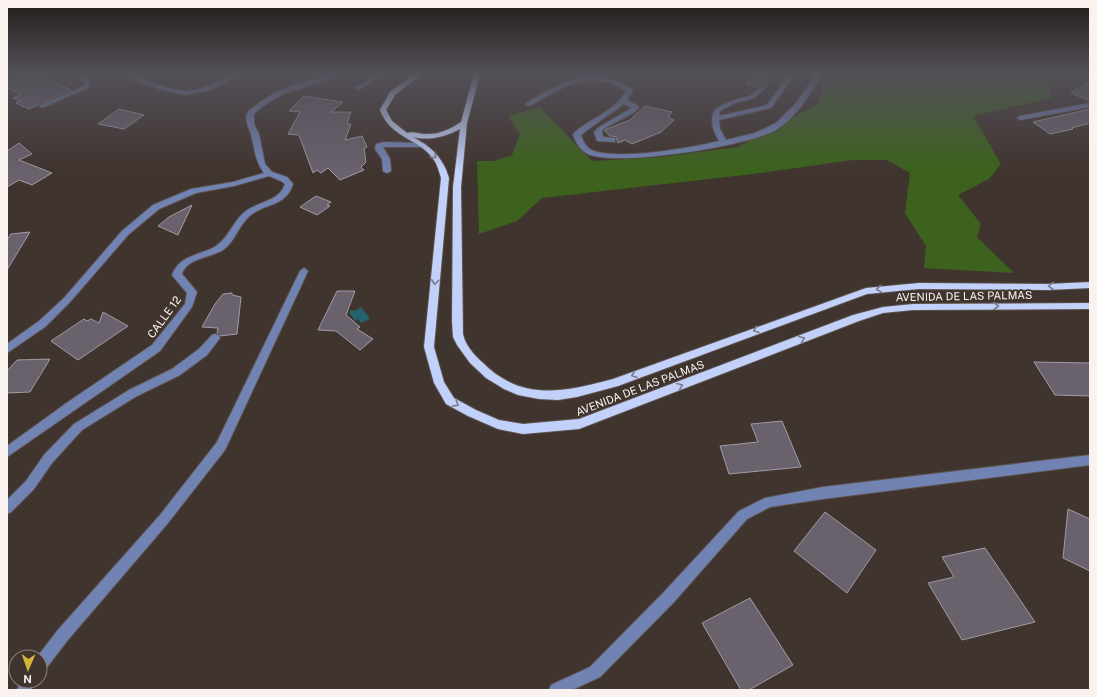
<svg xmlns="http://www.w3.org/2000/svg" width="1097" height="697" font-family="'Public Sans',sans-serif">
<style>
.green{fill:#3c621d}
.water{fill:#23646c}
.building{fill:#69616c;stroke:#a39ba6}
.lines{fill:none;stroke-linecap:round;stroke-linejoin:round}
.minor-casing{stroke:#5e524e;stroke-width:2}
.major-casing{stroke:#5e524e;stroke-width:2}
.minor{fill:#7183b3;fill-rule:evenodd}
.major{fill:#c2d1f9;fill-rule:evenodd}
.oneway{stroke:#7a7b8a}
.labels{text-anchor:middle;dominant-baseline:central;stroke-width:3.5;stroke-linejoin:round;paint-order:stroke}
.street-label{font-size:11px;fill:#faf2ef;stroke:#40342f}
</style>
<rect width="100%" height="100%" fill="#40342f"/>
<path class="green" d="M827,74H1063L1049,82L1051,98L973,116L1001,164L989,179L958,195L981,224L977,237L1014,273L924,268L926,246L905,213L910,173L887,160H853L753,174L542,198L517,221L479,234L477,161H494L512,155L520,134L508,116L540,107L592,161L661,157L738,147L818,104Z"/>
<path class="water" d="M361,307L370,319L361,323L358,319L355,321L349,312L351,310L355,311Z"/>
<g class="building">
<path d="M29,74H38L71,90L29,109L16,103L20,101L13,98L20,95L7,87V82Z"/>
<path d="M752,74H773L764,89L746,84Z"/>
<path d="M1090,80V101L1071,93Z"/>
<path d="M304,96L343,102L331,112H351L347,124H351L345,140L362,136L367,147L364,148L366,162L361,167L364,170L340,180L328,168L321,173L317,170L313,173L299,135L288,134L300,112L289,111Z"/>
<path d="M645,106L672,112L668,117L674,120L661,132L632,144L625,140L618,143L616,137L610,136L604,130L630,120Z"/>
<path d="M119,109L144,115L124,129L98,124Z"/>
<path d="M1090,109V123L1072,128L1073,129L1050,134L1033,122Z"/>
<path d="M19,143L32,154L19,160L52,173L32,185L19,180L7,187V151Z"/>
<path d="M316,196L331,202L327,205L330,206L317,215L300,207Z"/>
<path d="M192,205L178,235L158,226L169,217Z"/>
<path d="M30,232L7,270V240L11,234Z"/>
<path d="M337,291H355L346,315L360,327L357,329L373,339L360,350L336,331L318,330Z"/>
<path d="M232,293V295L241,297L237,334L220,336L217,333L218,328L202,327L215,304L223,294Z"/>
<path d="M103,312L128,326L78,360L51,341L84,319L87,321L91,319L99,323Z"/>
<path d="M50,359L30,392L7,393V371L17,360Z"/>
<path d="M1034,362L1090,363V396L1055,395Z"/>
<path d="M782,421L801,467L729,474L720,446L758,442L751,424Z"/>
<path d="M1068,509L1090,519V571L1063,558Z"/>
<path d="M825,512L876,550L847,593L794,551Z"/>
<path d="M985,548L1035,622L962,640L928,583L954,577L942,557Z"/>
<path d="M750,598L793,665L749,690H741L702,623Z"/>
</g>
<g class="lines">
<defs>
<g id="minor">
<path d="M7,74H11L7,76Z"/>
<path d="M76,74H82L90,83L91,84L88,88L44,107H40V105L84,86L85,84Z"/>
<path d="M118,74C141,74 162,90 187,91C209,91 224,73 242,74L210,90L186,95L162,90Z"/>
<path d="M337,74H348L285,93L263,106L254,114V124L259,134L265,164L272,172L287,177L293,184C286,206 268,203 252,214C239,223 236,241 223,250C210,258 187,258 182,274L197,292L192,307L160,351L7,457V446L68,402L152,345L185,304L187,293L172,275C180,254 200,256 216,246C230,237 233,220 246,211C259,201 279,202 285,184L281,181L269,176L234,186L196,193L159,209L128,235L70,302L45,327L7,353V344L39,321L64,298L122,231L153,205L191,189L233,182L264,173C256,162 255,152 252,139C251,130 243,121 248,112C249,110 253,108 255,106C278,87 309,80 337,74Z"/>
<path d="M378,74H385L360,89L355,88Z"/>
<path d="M789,74H795L771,108L719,120L720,129L726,140L755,133L776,123L796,103L816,74H822C811,93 796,118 776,130C748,146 616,167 588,154C580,150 576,143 573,135L574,133C590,118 616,111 626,91C591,68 562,87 530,106L525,105C530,99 539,96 545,92C576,75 602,69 632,89L633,90L627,100L637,105L639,108L633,113L603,129L602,132L603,137L615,138V142L597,141L594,132L599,127L632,108L624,104L586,131L581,135C583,142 587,149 594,151C622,160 690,148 719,141C713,130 709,121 715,109L731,101L750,96L760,88L763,90L754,98L735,103L720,111L719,116L767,105Z"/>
<path d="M1090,103V107L1020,120L1017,118L1020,116Z"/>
<path d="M384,142L423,143L427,145L423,147H383L390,159L391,171L387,173L383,171L382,159L375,149L376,144Z"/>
<path d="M304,268L308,271L225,450L168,523L67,641L45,670L40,672V657H37L57,631L160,515L217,442L300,271Z"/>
<path d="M215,334L218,335L220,338L207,355L180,375L137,396L82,430L52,463L34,489L11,512L7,514V500L26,481L44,455L74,424L129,390L172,369L199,349L212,335Z"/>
<path d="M1090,455V465L823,499L770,507L747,519L674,602L600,677L572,690H549L551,685L590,667L664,592L739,511L765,498L823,487Z"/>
<path d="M21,681H35L31,690H17Z"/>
</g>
<path id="major" d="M415,74H422L395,95L386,110L392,121L407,133C412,131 419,134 425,134C439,135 450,129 461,122L474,74H480L467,123L461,187L463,334C465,345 474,355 482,362C521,402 565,392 613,379L866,288L919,283L1048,284L1090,282V288L1048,290L919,289L867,294L618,386L577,397L558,400L539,399L518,395L504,389L486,378L470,363L457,345L453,337L452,321L453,187L460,129C445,137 429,141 413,137C431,147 443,157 449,178L434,347L444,382L454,398L476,410L499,420L523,424L579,419L853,315L883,307L913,304L1090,303V309L913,310L883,313L859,321L579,429L523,434L498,429L468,416L446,404L434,383L424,347L441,178C439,172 438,166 434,160C420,138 391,139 380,110L390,92Z"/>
</defs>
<use href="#minor" class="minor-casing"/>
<use href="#major" class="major-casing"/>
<use href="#minor" class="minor"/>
<use href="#major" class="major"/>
</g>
<defs><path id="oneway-chevron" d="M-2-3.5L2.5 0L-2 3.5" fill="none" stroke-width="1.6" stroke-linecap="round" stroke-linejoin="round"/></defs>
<g class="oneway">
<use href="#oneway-chevron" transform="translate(434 156) rotate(47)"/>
<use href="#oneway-chevron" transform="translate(435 282) rotate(95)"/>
<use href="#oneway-chevron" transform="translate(1051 286) rotate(179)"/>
<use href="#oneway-chevron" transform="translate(879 289) rotate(172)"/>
<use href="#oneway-chevron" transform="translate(996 306)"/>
<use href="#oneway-chevron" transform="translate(756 330) rotate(160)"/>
<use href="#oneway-chevron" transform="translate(802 339) rotate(-21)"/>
<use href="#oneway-chevron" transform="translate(634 375) rotate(160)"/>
<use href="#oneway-chevron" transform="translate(680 386) rotate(-21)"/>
<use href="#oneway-chevron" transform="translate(456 404) rotate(31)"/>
</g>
<linearGradient id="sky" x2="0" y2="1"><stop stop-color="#231d1a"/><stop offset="0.43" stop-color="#535058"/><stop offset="1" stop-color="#535058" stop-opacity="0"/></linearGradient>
<rect width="1097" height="171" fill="url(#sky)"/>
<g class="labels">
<g class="street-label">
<text transform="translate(964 296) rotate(-1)">AVENIDA DE LAS PALMAS</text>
<text transform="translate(164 317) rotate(-54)">CALLE 12</text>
<text transform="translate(640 388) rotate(-21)">AVENIDA DE LAS PALMAS</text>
</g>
</g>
<rect width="1097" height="697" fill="none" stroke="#faf2ef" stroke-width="16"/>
<g transform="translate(28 669) rotate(182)"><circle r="19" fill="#40342f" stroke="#8a807c"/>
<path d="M0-3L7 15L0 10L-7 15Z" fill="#d3b635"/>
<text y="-6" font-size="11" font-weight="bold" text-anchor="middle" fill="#faf2ef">N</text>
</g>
</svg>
